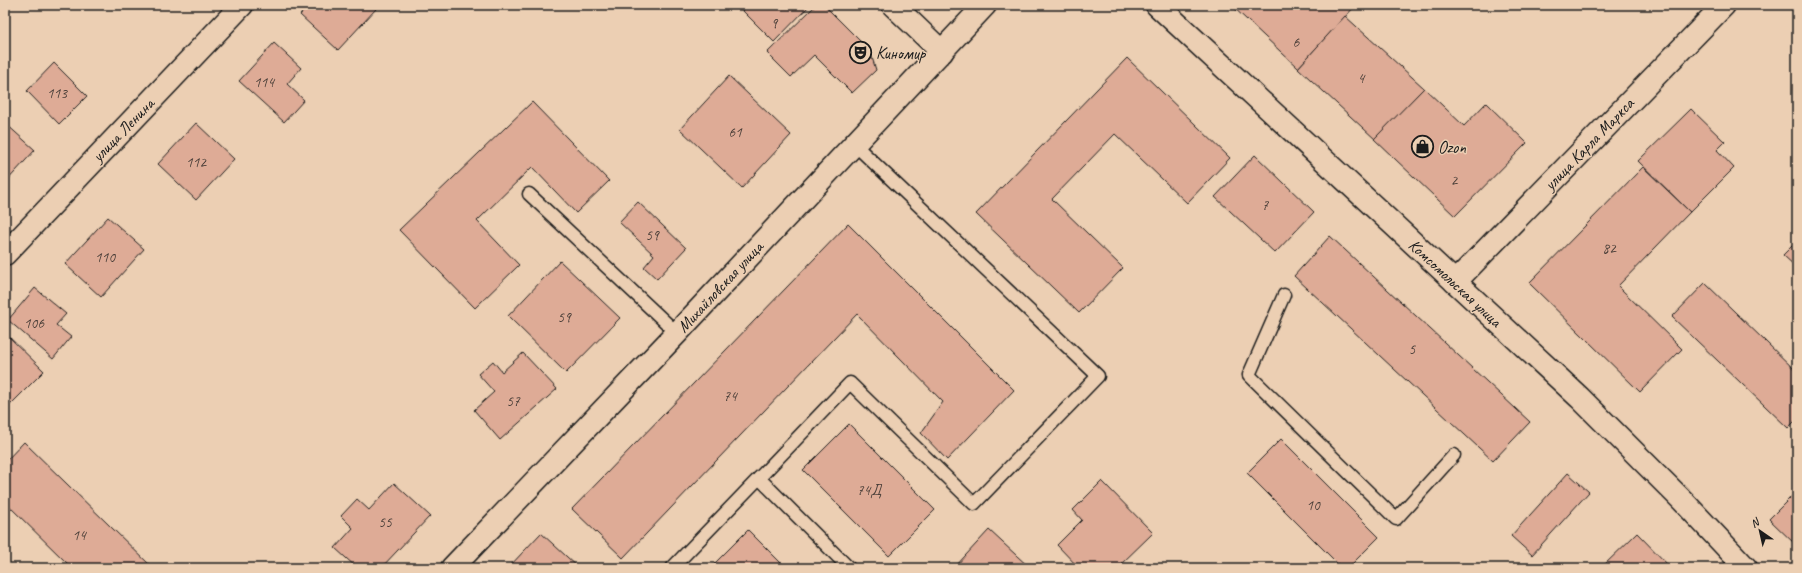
<svg xmlns="http://www.w3.org/2000/svg" width="1802" height="573" font-family="Caveat,sans-serif">
<style>
.building{fill:#deab96;stroke:#1c1c1c}
.lines{fill:none;stroke-linecap:round;stroke-linejoin:round}
.lane-casing{stroke:#1c1c1c;stroke-width:15}
.street-casing{stroke:#1c1c1c;stroke-width:25}
.secondary-casing{stroke:#1c1c1c;stroke-width:25}
.lane{stroke:#eccfb3;stroke-width:12}
.street{stroke:#eccfb3;stroke-width:22}
.secondary{stroke:#eccfb3;stroke-width:22}
.labels{text-anchor:middle;dominant-baseline:central;stroke-width:3;stroke-linejoin:round;paint-order:stroke}
.number-label{font-size:15px;fill:#4c403a}
.poi-label{font-size:17px;fill:#1c1c1c;stroke:#eccfb3;text-anchor:start}
.street-label{font-size:17px;fill:#1c1c1c;stroke:#eccfb3}
</style>
<rect width="100%" height="100%" fill="#eccfb3"/>
<filter id="ink" filterUnits="userSpaceOnUse"><feTurbulence type="fractalNoise" baseFrequency=".025" numOctaves="2"/><feDisplacementMap in="SourceGraphic" scale="8" xChannelSelector="R" yChannelSelector="G"/><feConvolveMatrix kernelMatrix="1 2 1 2 8 2 1 2 1" color-interpolation-filters="sRGB"/></filter>
<g filter="url(#ink)">
<g class="building">
<path d="M309,5H372L376,9L338,50L300,15Z"/>
<path d="M737,5H810L774,42Z"/>
<path d="M816,5H824L870,51L876,70L852,93L814,55L791,77L767,53Z"/>
<path d="M1231,5H1356L1298,68Z"/>
<path d="M1345,16L1424,88L1376,140L1298,68Z"/>
<path d="M274,43L301,68L287,84L304,100L284,122L239,81Z"/>
<path d="M1127,58L1230,158L1187,203L1115,134L1052,199L1123,268L1079,313L976,214Z"/>
<path d="M54,63L87,96L59,124L27,91Z"/>
<path d="M729,76L791,135L742,188L680,129Z"/>
<path d="M1424,88L1464,126L1486,103L1527,143L1455,216L1374,139Z"/>
<path d="M532,102L609,181L576,213L532,167L477,221L519,265L475,308L399,230Z"/>
<path d="M1691,109L1725,142L1717,150L1734,168L1690,212L1638,161Z"/>
<path d="M5,123L35,150L5,183Z"/>
<path d="M196,123L234,159L196,200L158,164Z"/>
<path d="M1255,155L1314,212L1275,253L1215,197Z"/>
<path d="M1643,167L1690,212L1618,286L1682,349L1640,392L1529,283Z"/>
<path d="M638,202L686,248L657,279L644,267L654,255L619,222Z"/>
<path d="M108,217L144,249L101,297L65,264Z"/>
<path d="M848,224L1014,390L947,460L921,433L943,402L857,314L623,558L572,509Z"/>
<path d="M1330,236L1530,422L1493,461L1294,276Z"/>
<path d="M1797,241V268L1783,255Z"/>
<path d="M560,261L620,318L566,373L508,316Z"/>
<path d="M1705,283L1797,372V419L1788,428L1672,317Z"/>
<path d="M35,288L66,314L56,325L71,337L53,359L8,320Z"/>
<path d="M5,333L44,371L7,408L5,407Z"/>
<path d="M523,353L557,389L500,440L474,410L494,392L478,374L493,361L502,372Z"/>
<path d="M849,424L935,510L889,556L803,470Z"/>
<path d="M1281,439L1379,537L1348,568H1342L1247,473Z"/>
<path d="M24,442L153,568H72L5,502V462Z"/>
<path d="M1568,473L1589,492L1532,555L1511,536Z"/>
<path d="M1102,481L1153,533L1117,568H1079L1057,545L1082,520L1073,510Z"/>
<path d="M394,483L430,516L381,568H357L335,548L353,528L341,516L357,499L369,510Z"/>
<path d="M1797,491V546L1769,519Z"/>
<path d="M748,530L786,568H710Z"/>
<path d="M989,530L1030,568H954Z"/>
<path d="M541,533L579,568H508Z"/>
<path d="M1637,533L1671,568H1601Z"/>
</g>
<g class="lines">
<defs>
<g id="lane">
<path d="M529,194L677,333"/>
<path d="M1284,295L1249,375L1396,519L1454,455"/>
<path d="M672,568L759,478"/>
<path d="M849,568L759,478L850,383L974,504L1098,376L854,144"/>
</g>
<g id="street">
<path d="M1157,5L1580,398L1683,501L1746,568"/>
<path d="M1455,282L1724,5"/>
</g>
<g id="secondary">
<path d="M893,5L942,52"/>
<path d="M5,254L242,5"/>
<path d="M452,568L677,333L985,5"/>
</g>
</defs>
<use href="#lane" class="lane-casing"/>
<use href="#street" class="street-casing"/>
<use href="#secondary" class="secondary-casing"/>
<use href="#lane" class="lane"/>
<use href="#street" class="street"/>
<use href="#secondary" class="secondary"/>
</g>
</g>
<defs>
<symbol id="theatre-ring" viewBox="-11 -11 22 22"><circle r="9.5" fill="#eccfb3" stroke="#1c1c1c" stroke-width="1.5"/><path d="M-5-5.5Q0-4 5-5.5V0Q5 5 0 6Q-5 5-5 0ZM-3.3-2.5H-1v1.5H-3.3ZM1-2.5H3.3v1.5H1ZM-2.8 1Q0 5.5 2.8 1Z" fill="#1c1c1c"/></symbol>
<symbol id="shop-ring" viewBox="-11 -11 22 22"><circle r="9.5" fill="#eccfb3" stroke="#1c1c1c" stroke-width="1.5"/><path d="M-5-2.5h2.3a2.7 3.5 0 0 1 5.4 0H5L5.5 6h-11ZM-1.5-2.5h3a1.5 2.3 0 0 0-3 0Z" fill="#1c1c1c"/></symbol>
</defs>
<g fill-rule="evenodd">
<use href="#theatre-ring" x="848" y="40" width="25" height="25"/>
<use href="#shop-ring" x="1410" y="134" width="25" height="25"/>
</g>
<g class="labels">
<g class="number-label">
<text x="774" y="23">9</text>
<text x="1296" y="42">6</text>
<text x="1361" y="78">4</text>
<text x="264" y="82">114</text>
<text x="57" y="93">113</text>
<text x="735" y="132">61</text>
<text x="196" y="162">112</text>
<text x="1454" y="180">2</text>
<text x="1265" y="205">7</text>
<text x="652" y="235">59</text>
<text x="1609" y="248">82</text>
<text x="105" y="257">110</text>
<text x="564" y="317">59</text>
<text x="34" y="323">106</text>
<text x="1412" y="349">5</text>
<text x="730" y="396">74</text>
<text x="513" y="401">57</text>
<text x="869" y="490">74Д</text>
<text x="1313" y="505">10</text>
<text x="385" y="522">55</text>
<text x="79" y="535">14</text>
</g>
<g class="poi-label">
<text x="876" y="53">Киномир</text>
<text x="1438" y="147">Ozon</text>
</g>
<g class="street-label">
<text transform="translate(123 130) rotate(-46)">улица Ленина</text>
<text transform="translate(1589 144) rotate(-46)">улица Карла Маркса</text>
<text transform="translate(1455 283) rotate(43)">Комсомольская улица</text>
<text transform="translate(720 287) rotate(-47)">Михайловская улица</text>
</g>
</g>
<rect width="1802" height="573" fill="none" stroke="#eccfb3" stroke-width="20"/>
<rect x="10" y="10" width="1782" height="553" fill="none" stroke="#1c1c1c" stroke-width="1.5" filter="url(#ink)"/>
<g transform="translate(1760 531) rotate(326)" stroke="#eccfb3" stroke-width="3" paint-order="stroke">
<path d="M0-3L7 15L0 10L-7 15Z" fill="#1c1c1c"/>
<text y="-6" font-size="11" font-weight="bold" text-anchor="middle" fill="#1c1c1c">N</text>
</g>
</svg>
